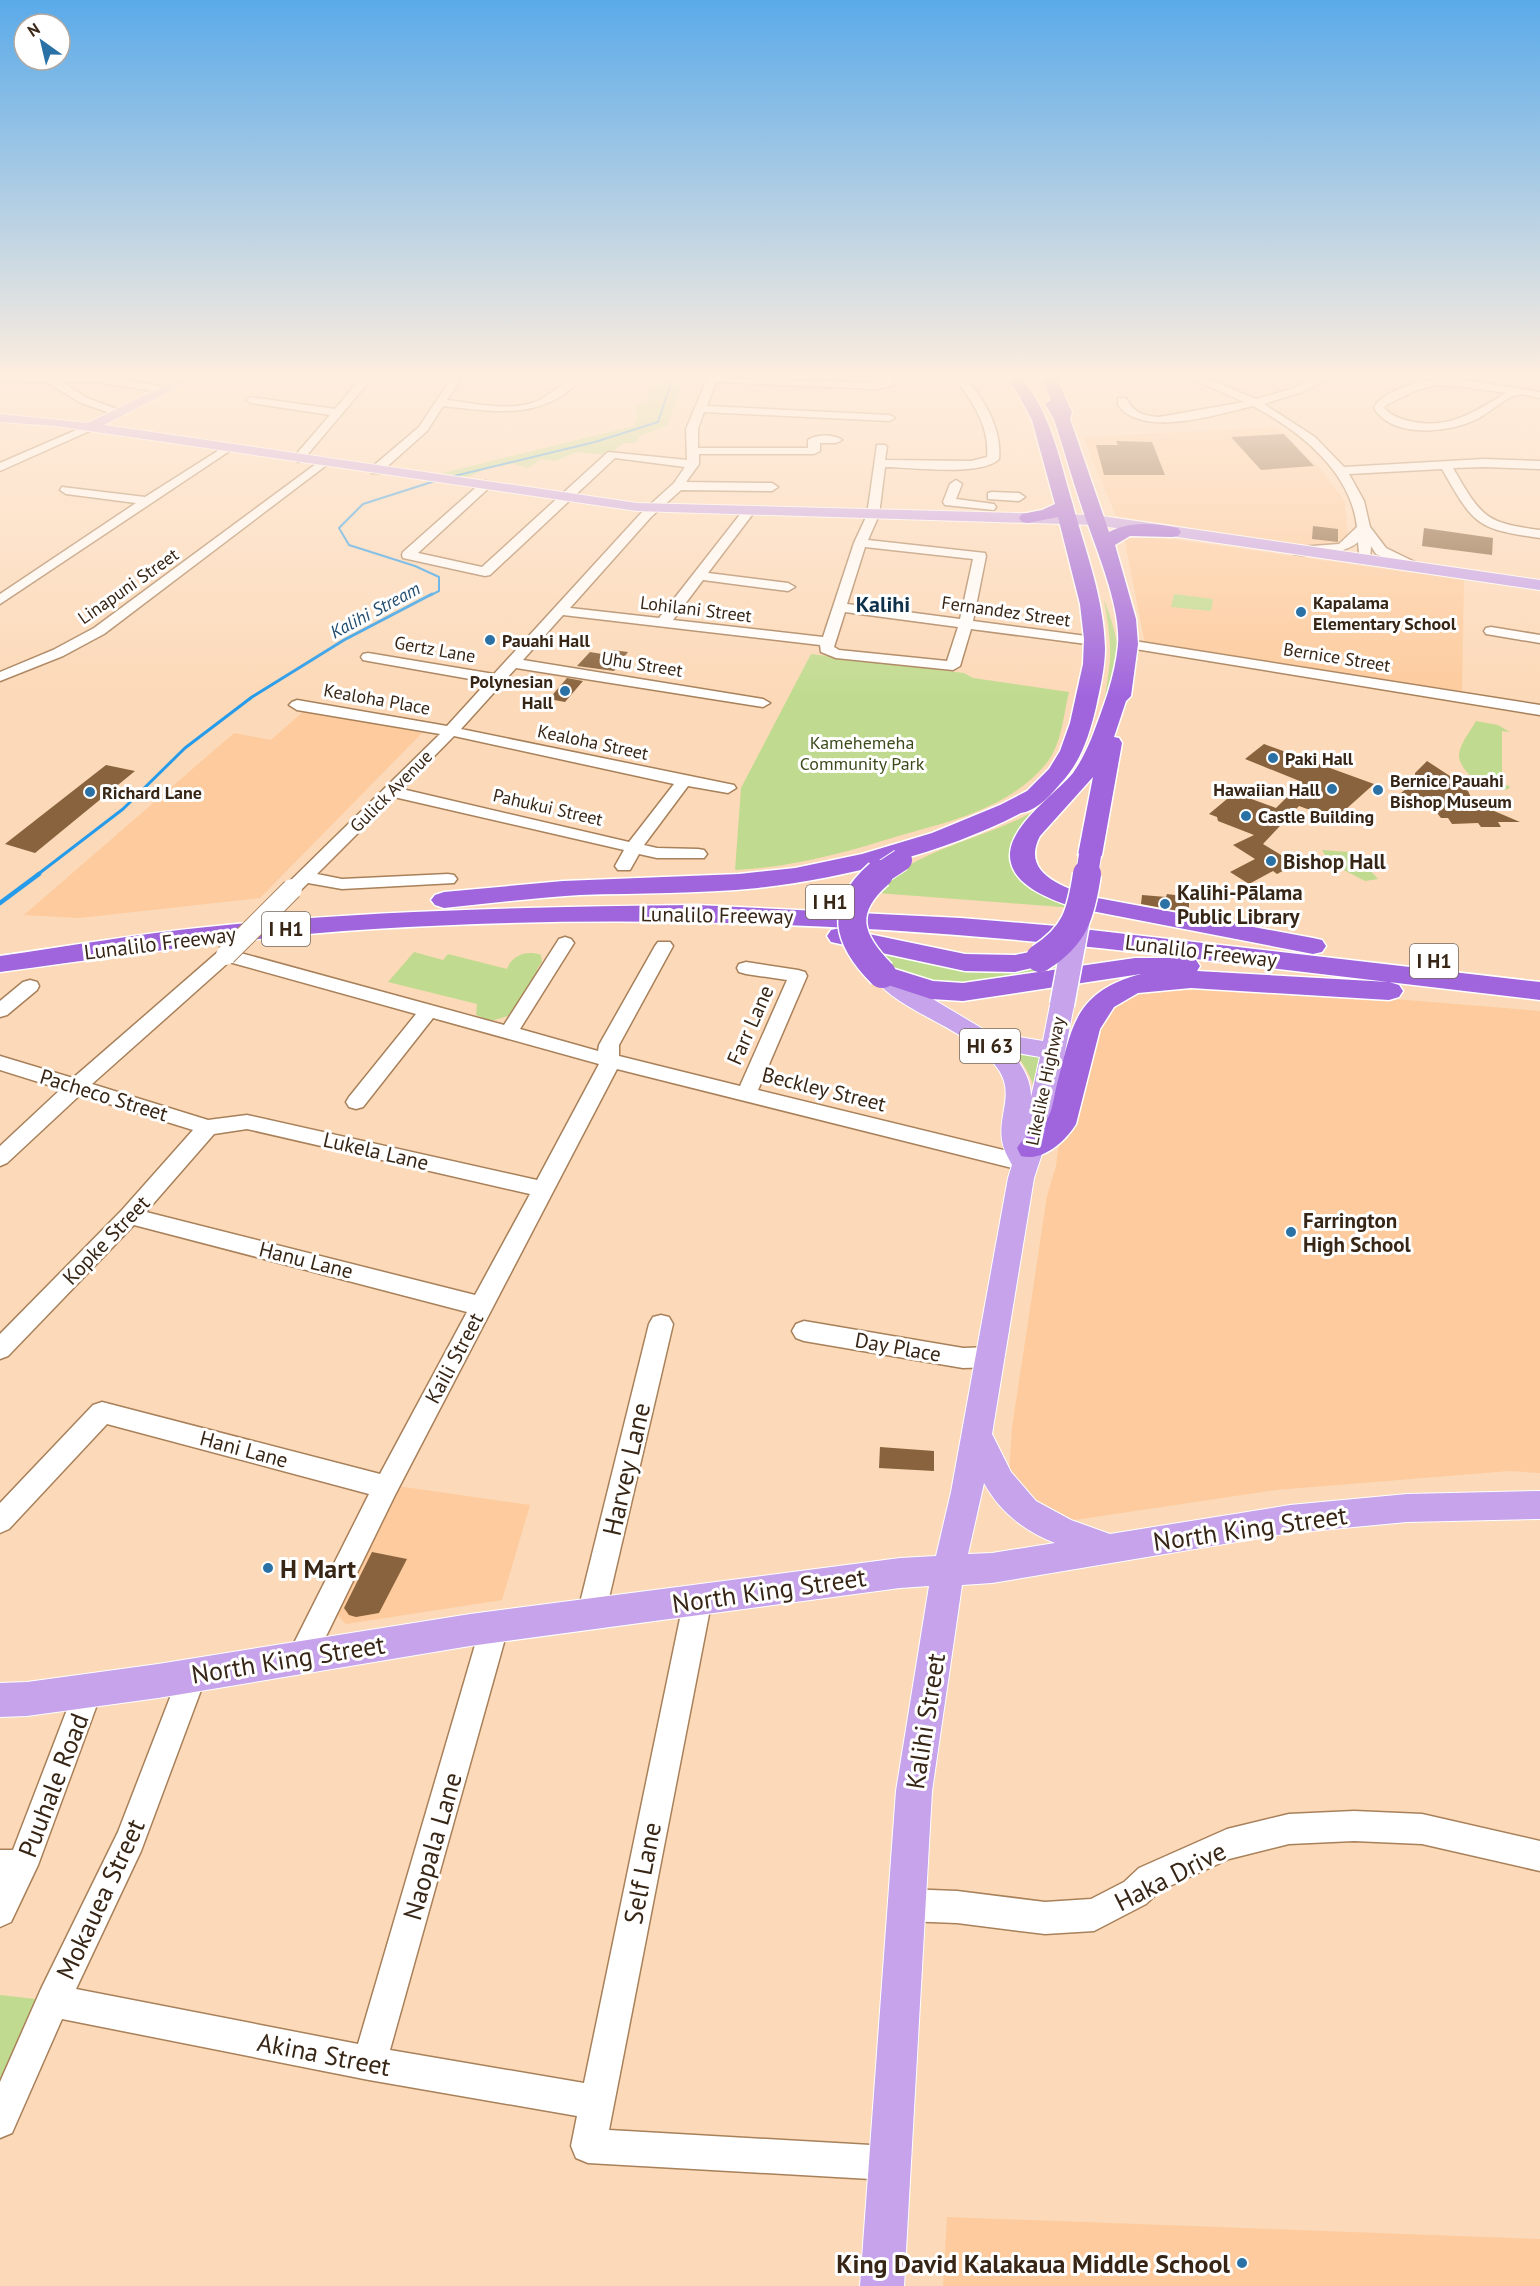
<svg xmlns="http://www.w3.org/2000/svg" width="1540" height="2286" font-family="'PT Sans',sans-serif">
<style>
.built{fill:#fdcb9d}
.green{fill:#c0db8f}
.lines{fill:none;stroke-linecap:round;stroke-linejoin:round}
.stream-far2{stroke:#269bea;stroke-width:2}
.stream-far1{stroke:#269bea;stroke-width:3}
.stream{stroke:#269bea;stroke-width:4.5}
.building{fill:#89633d}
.minor-casing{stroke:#a8805a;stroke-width:3}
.major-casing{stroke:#fff;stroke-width:2}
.highway-casing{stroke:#fff;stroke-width:3}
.minor{fill:#fff;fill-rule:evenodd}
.major{fill:#c6a3eb;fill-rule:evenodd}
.highway{fill:#a065dd;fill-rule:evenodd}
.minor-bridge-casing{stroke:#a8805a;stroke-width:22;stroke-linecap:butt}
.major-bridge-casing{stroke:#fff;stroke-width:27;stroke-linecap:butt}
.highway-bridge-far1-casing{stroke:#fff;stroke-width:24;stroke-linecap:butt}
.highway-bridge-casing{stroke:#fff;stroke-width:31;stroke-linecap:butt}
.minor-bridge{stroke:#fff;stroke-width:20}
.major-bridge{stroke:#c6a3eb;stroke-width:24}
.highway-bridge-far1{stroke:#a065dd;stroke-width:22}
.highway-bridge{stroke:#a065dd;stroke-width:28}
.poi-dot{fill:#2a71a5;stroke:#fff;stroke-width:2}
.labels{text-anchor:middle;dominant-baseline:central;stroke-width:6;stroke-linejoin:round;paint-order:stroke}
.far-street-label{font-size:18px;fill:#372616;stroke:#fff}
.far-poi-label{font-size:18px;font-weight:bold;fill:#372616;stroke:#fff;text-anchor:start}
.far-water-label{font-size:18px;font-style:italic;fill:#224c6e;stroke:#fff}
.far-park-label{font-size:18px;fill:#3c4b1b;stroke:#fff}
.shield{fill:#fff;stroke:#73675c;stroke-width:1.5}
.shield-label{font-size:20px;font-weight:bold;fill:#372616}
.poi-label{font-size:21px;font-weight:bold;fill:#372616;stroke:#fff;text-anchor:start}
.street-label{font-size:21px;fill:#372616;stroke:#fff}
.far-district-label{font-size:22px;font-weight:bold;fill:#0f314a;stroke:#fff}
.near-street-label{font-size:26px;fill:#372616;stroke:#fff}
.near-poi-label{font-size:26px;font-weight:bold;fill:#372616;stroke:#fff;text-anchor:start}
</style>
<rect width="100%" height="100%" fill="#fcd9b8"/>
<g class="built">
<path d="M1276,427L1324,473L1345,501L1348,540L1336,546L1305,545L1116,516L1083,437Z"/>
<path d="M1123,532L1464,580L1462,691L1145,644Z"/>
<path d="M305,710L422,733L260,898L79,918L24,915L234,733L271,740Z"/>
<path d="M1152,984L1344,995L1540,1011V1473L1509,1471L1276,1490L1068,1521L1039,1510L1009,1475L1012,1428L1047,1196L1056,1166L1058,1150L1072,1092L1111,1003Z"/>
<path d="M397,1486L530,1505L502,1600L346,1624L340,1618L336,1612Z"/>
<path d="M947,2217L1540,2239V2286H943Z"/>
</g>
<g class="green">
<path d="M649,377H685L667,426L639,436L636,443H624L608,455L576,452L556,461L541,459L528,468L513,464L488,468L468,477L443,473L634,426L638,417L634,406L648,400L644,398L652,392L646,391L657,383L644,381Z"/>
<path d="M1174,594L1213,599L1211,611L1171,607Z"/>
<path d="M1104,600C1112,618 1118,643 1120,663C1122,685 1101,751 1089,770C1076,787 1031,827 1026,844C1023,855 1026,865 1033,874C1042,887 1060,897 1075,901L1074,908L877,893C904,853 986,838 1029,814C1047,803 1066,790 1079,774C1096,751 1108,688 1110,659C1111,639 1107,619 1104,600Z"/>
<path d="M811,654L964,673L973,678L1069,692C1063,717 1062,745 1045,765C1008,809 948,822 895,837C840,854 793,867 735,870L741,788Z"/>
<path d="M1476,721L1498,725L1510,732L1502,731V784L1509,786L1510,788C1494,797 1460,774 1459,756C1459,745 1471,730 1476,721Z"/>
<path d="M1322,850L1361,853L1367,867L1378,879L1365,881L1330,863Z"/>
<path d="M875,947L1016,970L1036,968L1059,959L1068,968L954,988L890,968Z"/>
<path d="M414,952L443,960L448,954L507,969C512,955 527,950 541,955L542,962L537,969L541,975L528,987L508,1016L491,1021L476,1015L477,1004L388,982Z"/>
<path d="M1014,1051L1055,1054L1035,1094C1033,1077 1023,1064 1014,1051Z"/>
<path d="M0,1995L53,2001L0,2121Z"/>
</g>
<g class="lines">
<g class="stream-far2">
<path d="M446,478L595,442L658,422L673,377"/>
<path d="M429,596L439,591V577L415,566L349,545L339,528L363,504L438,480"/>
</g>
<path class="stream-far1" d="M37,875L123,809L185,748L252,697L344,640L432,594"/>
<path class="stream" d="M0,903L39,874"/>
</g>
<g class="building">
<path d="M1284,434L1314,466L1261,470L1231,437Z"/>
<path d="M1116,441L1152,442L1165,475H1104L1096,445H1118Z"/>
<path d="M1313,526L1338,529V542L1312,539Z"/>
<path d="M1424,528L1493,538L1492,555L1422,546Z"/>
<path d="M612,650L628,652L614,671L577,666L590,652L608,655Z"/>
<path d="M567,678L583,681L565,702L549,699Z"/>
<path d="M1264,744L1374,784L1335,819L1299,806L1263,844L1296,864L1277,874L1273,871L1249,884L1230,872L1255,859L1233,845L1254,835L1218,821L1217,817L1209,814L1227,799L1233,797H1246L1276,808L1302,782L1245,759Z"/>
<path d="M1427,761L1453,778L1450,783L1468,791L1473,802L1520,822H1498L1501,827H1481L1478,823L1452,824L1448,818H1441L1430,804L1401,793L1415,781V773Z"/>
<path d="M106,765L135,771L35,853L5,844Z"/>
<path d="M1167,894L1189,897V913L1141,904L1142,895L1166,897Z"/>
<path d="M880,1447L934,1451V1471L879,1468Z"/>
<path d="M372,1552L407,1559L379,1613L356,1617L349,1615L344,1608Z"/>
</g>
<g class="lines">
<defs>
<g id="minor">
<path d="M0,377H105L166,387L171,390L166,393L96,382H62L87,398L122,411V415L118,416L79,402L47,382L0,381Z"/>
<path d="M362,377H373L302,461L298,462L292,459L330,415L251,403L246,400L251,397L335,409Z"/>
<path d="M452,377H462L447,400C475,403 508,412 535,402C553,395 565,377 583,377C545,421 495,412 443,406L427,431L380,473H372V467L419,427Z"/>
<path d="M708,377L877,383L883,382L886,377H896L891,386L877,389L716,382L707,406L889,415L895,418L889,421L704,412L698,429V448H808V440C816,434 834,434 842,440L836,443H820V451L814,454H699V464L686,482L772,483L778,487L772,491L681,490L651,517L570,608L659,618L745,508L749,507L755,511L708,573L788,583L795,587L788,591L703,580L673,620L823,637L854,543L867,515L877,445H885L887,447L885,460L971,461L987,457C990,426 972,401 954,377H965C984,400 1002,428 999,459C981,477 911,467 885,467L879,515L868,540L985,553L986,556L973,621L1094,637L1101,641L1094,645L971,629L960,666L953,670L836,658L821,652L820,645L563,615L523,660L763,699L770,703L763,707L516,668L461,729L734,785L736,788L728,793L688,786L644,845L657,848L698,849L704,850L707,854L704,858H657L639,854L630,870H618L615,866L624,850L394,797L317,874L342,879L448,874L454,875L457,879L454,883L342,889L308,883L298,893H286L283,889L286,885L440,734L297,710L289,705L292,702L297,700L447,726L487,682L368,661L363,660L361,657L363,654L368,653L494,674L643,511L674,483L685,467L615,458L490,575L485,576L403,558L402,555L403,552L482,482L486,481L492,485L418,553L482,567L608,452L687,460L686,429ZM865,547L973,559L960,619L847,604ZM845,612L958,627L947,661L839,650L834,647ZM454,736L674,784L629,842L402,789Z"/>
<path d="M1187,377H1203L1256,399L1294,388L1317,377H1330L1302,392L1264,404L1315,437L1344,467L1484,459L1540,461V469L1484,467L1453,468C1481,516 1484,523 1540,530V538C1476,529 1474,525 1442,469L1349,474L1364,501L1370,527L1386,548L1425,567L1418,571L1413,570L1376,554L1371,546L1370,563H1360L1358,542C1345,554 1311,557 1294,554L1293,551L1294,548L1299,547L1339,544L1357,527C1351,471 1300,431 1253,406C1219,414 1142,439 1118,405V398H1126C1133,412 1143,416 1159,417L1244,402Z"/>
<path d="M1436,379L1465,380L1540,392V398C1534,397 1523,393 1517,395C1506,397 1488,414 1477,419C1450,433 1392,439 1374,408C1381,391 1419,382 1436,379ZM1436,385L1465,387L1506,393C1476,411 1450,429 1414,422C1403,420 1392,417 1384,408L1386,405L1417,390Z"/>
<path d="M90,424L94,425V429L0,471V463Z"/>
<path d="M227,445L233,448L231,450L0,604V594L136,503L66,494L60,490L62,487L145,497Z"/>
<path d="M324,458L330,462L328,464L104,634L63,656L0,681V672L53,650L94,628Z"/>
<path d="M956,480L962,484L956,499L994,504L996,507L994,510L945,505L943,502L950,484Z"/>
<path d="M992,492L1019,493L1025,497L1019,501L988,499V493Z"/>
<path d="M1491,627L1540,635V643L1486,634L1484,631L1486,628Z"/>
<path d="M1128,640L1540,705V715L1123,647L1121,644L1123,641Z"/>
<path d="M565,937L571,939L574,943L520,1029L598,1051L599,1045L655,946L658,942H670L673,946L619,1045V1056L740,1086L787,980L746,974L739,972L737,968L739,964L746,962L798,970L805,972L807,976L758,1090L1024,1155L1032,1158L1035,1163L1032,1168L1024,1171L617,1069L395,1495L311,1667L301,1670L291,1667L287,1657L369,1494L107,1424L9,1529L0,1533V1503L93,1405L102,1402L380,1474L467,1312L134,1225L8,1356L0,1359V1334L122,1210L193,1130L80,1095L7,1163L0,1166V1146L61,1089L0,1070V1056L73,1078L219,951L226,949L504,1025L559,939ZM229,962L416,1014L349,1097L346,1102L349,1107L356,1109L363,1107L433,1018L599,1064L537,1180L247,1115L208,1120L92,1084ZM247,1129L530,1194L475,1295L146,1212L214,1134Z"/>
<path d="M30,980L37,982L39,986L37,990L7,1015L0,1017V1001L23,982Z"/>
<path d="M661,1315L669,1317L673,1324L605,1615L601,1624L591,1628L581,1624L577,1615L649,1324L653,1317Z"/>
<path d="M804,1321L963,1348L992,1347L1000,1350L1004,1357L1000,1364L992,1367L963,1368L804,1341L796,1338L792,1331L796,1324Z"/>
<path d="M698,1586L708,1590L712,1599L609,2130L888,2146L900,2151L905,2163L900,2175L888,2180L588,2163L576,2158L571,2146L577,2116L369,2080L62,2019L12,2133L0,2138V2082L41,1989L118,1832L183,1664L193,1660L203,1664L207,1674L141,1851L76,1989L358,2044L480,1628L484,1619L494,1615L504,1619L508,1628L390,2050L584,2083L684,1599L688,1590Z"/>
<path d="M88,1677L98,1681L102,1691L38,1865L11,1922L0,1927V1850H13L78,1681Z"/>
<path d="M1354,1811L1422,1814L1540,1841V1871L1422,1844L1354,1841L1289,1844L1229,1859L1161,1890L1146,1904L1094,1931L1045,1934L957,1923L905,1921L894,1916L889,1905L894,1894L905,1889L957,1891L1045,1902L1091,1899L1124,1882L1139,1868L1227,1829L1289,1814Z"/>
</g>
<g id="major">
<path d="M182,377H198L104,425L637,503L1095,515L1540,580V590L1095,525L637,511L55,426L0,422V414L88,423Z"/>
<path d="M882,967L890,969L916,989L988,1032L1043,1041L1050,1005L1054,1000L1062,997L1070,1000L1074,1005L1050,1130L1034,1178L992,1434L1011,1472L1036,1501L1071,1520L1110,1534L1290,1505L1407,1494L1540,1491V1519L1407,1522L1290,1533L992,1583L962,1585L932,1791L904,2286H860L896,1791L929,1586L900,1588L470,1646L158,1698L27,1716L0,1717V1683L27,1682L158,1664L470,1614L900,1558L936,1556L951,1492L1008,1178L1012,1165C1008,1157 1003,1149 1002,1140C998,1115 1015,1093 998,1069C970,1027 896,1013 871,974L874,969ZM1011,1052L1040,1057L1031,1097C1031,1079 1022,1065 1011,1052ZM984,1483C1000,1512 1024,1531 1055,1543L992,1553L968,1554Z"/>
</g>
<g id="highway">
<path d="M1006,377H1021C1051,414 1059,458 1072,502C1085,550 1104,598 1105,648C1105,668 1100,688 1096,707C1089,736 1081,762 1060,784C1050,796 1036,811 1021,813C948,852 841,879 758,888C699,894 640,893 580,895C535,898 489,903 444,908L435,905L431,900L435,895L444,892L563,881L739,874L795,868L862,854L932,833L1000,805L1027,791L1049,769L1060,751L1070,723L1083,664L1084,639L1080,604L1058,517L1028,523L1022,522L1019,518L1022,514L1042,510L1055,504L1032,420L1017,392Z"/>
<path d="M1041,377H1056L1072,412L1070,419L1109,532C1129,521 1157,523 1178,528L1181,532L1178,536L1172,537L1130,536L1115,545L1136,619L1138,644L1131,696L1126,701L1114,737L1119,738L1122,743L1102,855L1099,860L1090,862L1081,860L1078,855L1093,777L1040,836C1020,874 1064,887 1092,897L1313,938L1322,940L1326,946L1322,952L1313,954L1076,908C1055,901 1017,888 1011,863C1002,830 1055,795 1073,773C1081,762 1087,749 1092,737C1103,708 1115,677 1118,645C1121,608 1098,554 1086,519C1074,486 1065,452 1054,419L1045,404L1051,400Z"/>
<path d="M697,905L961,918L1057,926L1540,982V1000L1187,958L1196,960L1200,966L1197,971L1389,982L1399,985L1403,991L1399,997L1389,1000L1191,988L1138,993L1114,1007L1100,1029L1076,1124C1065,1142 1042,1162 1021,1156L1017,1148C1024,1135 1039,1131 1047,1119C1052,1112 1054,1097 1056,1088C1072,1028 1073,992 1141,974L963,1001L931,999L873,980L869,974L873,968L882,965L933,981L963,983L1135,958H1187C917,925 646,912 374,929C249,937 125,955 0,972V956C69,946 138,934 207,927C370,910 534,907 697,905Z"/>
<path d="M840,928L965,954L1015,955L1040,950L1049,952L1053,958L1049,964L1015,972L965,971L831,942L827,936L831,930Z"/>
</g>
</defs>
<use href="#minor" class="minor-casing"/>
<use href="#major" class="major-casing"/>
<use href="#highway" class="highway-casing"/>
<use href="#minor" class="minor"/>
<use href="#major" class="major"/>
<use href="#highway" class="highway"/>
<defs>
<path id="minor-bridge" d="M226,955L292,889"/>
<path id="major-bridge" d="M1062,1005L1077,924"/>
<g id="highway-bridge-far1">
<path d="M878,875L901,860"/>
<path d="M1087,875L1090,855"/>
</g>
<g id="highway-bridge">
<path d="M879,874C839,909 847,939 882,974"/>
<path d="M1040,958C1075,936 1081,914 1087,874"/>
</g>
</defs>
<use href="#minor-bridge" class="minor-bridge-casing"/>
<use href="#major-bridge" class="major-bridge-casing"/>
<use href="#highway-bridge-far1" class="highway-bridge-far1-casing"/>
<use href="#highway-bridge" class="highway-bridge-casing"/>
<use href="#minor-bridge" class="minor-bridge"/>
<use href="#major-bridge" class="major-bridge"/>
<use href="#highway-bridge-far1" class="highway-bridge-far1"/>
<use href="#highway-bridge" class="highway-bridge"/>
</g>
<linearGradient id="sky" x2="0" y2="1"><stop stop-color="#5aaae9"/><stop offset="0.54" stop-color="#feeedf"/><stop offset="1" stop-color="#feeedf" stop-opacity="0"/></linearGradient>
<rect width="1540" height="697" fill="url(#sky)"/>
<g class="poi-dot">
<circle cx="1301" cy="612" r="6"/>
<circle cx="490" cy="640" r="6"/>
<circle cx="565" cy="691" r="6"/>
<circle cx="1273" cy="758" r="6"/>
<circle cx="1332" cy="789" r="6"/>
<circle cx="1378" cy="790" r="6"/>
<circle cx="90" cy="792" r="6"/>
<circle cx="1246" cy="816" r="6"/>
<circle cx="1271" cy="861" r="6"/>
<circle cx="1165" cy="904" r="6"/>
<circle cx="1291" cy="1232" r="6"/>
<circle cx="268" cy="1568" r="6"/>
<circle cx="1242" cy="2263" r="6"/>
</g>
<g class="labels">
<g class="far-street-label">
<text transform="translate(128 586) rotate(-35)">Linapuni Street</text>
<text transform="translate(696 609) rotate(7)">Lohilani Street</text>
<text transform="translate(1006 611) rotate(8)">Fernandez Street</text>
<text transform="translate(435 649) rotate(10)">Gertz Lane</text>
<text transform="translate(1337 657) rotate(9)">Bernice Street</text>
<text transform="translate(642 664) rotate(9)">Uhu Street</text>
<text transform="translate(377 699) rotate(10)">Kealoha Place</text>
<text transform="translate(593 742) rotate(12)">Kealoha Street</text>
<text transform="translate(391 791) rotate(-45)">Gulick Avenue</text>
<text transform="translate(548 807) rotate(13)">Pahukui Street</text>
<text transform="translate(1045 1081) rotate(-78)">Likelike Highway</text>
</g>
<g class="far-poi-label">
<text x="1313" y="602">Kapalama<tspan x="1313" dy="21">Elementary School</tspan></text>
<text x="502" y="640">Pauahi Hall</text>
<text x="553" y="681" text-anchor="end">Polynesian<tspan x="553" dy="21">Hall</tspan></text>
<text x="1285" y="758">Paki Hall</text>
<text x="1390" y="780">Bernice Pauahi<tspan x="1390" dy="21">Bishop Museum</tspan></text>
<text x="1320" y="789" text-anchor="end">Hawaiian Hall</text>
<text x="102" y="792">Richard Lane</text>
<text x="1258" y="816">Castle Building</text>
</g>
<g class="far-water-label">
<text transform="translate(375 610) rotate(-28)">Kalihi Stream</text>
</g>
<g class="far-park-label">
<text x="862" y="742">Kamehemeha<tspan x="862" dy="21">Community Park</tspan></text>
</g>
<g class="shield">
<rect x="806" y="885" width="48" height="34" rx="4.5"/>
<rect x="262" y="912" width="48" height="34" rx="4.5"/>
<rect x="1410" y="944" width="48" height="34" rx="4.5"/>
<rect x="960" y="1029" width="60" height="34" rx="4.5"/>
</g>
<g class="shield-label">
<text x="830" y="902">I H1</text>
<text x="286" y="929">I H1</text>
<text x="1434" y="961">I H1</text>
<text x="990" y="1046">HI 63</text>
</g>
<g class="poi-label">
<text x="1283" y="861">Bishop Hall</text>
<text x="1177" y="892">Kalihi-Pālama<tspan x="1177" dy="24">Public Library</tspan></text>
<text x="1303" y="1220">Farrington<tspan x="1303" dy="24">High School</tspan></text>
</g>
<g class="street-label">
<text transform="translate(717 915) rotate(1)">Lunalilo Freeway</text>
<text transform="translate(160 943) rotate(-7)">Lunalilo Freeway</text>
<text transform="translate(1201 951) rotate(7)">Lunalilo Freeway</text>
<text transform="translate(750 1025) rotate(-66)">Farr Lane</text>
<text transform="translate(824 1089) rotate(14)">Beckley Street</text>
<text transform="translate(104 1095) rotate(17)">Pacheco Street</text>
<text transform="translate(376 1151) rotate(13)">Lukela Lane</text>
<text transform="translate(106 1240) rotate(-46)">Kopke Street</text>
<text transform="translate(306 1260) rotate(14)">Hanu Lane</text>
<text transform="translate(898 1347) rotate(10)">Day Place</text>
<text transform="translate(454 1358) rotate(-62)">Kaili Street</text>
<text transform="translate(244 1449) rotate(15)">Hani Lane</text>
</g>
<g class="far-district-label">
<text x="883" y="604">Kalihi</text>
</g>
<g class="near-street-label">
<text transform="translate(626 1469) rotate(-77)">Harvey Lane</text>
<text transform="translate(1250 1528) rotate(-8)">North King Street</text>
<text transform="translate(769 1590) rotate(-8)">North King Street</text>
<text transform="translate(288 1659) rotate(-9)">North King Street</text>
<text transform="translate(925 1721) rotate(-81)">Kalihi Street</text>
<text transform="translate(53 1785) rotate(-69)">Puuhale Road</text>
<text transform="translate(432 1846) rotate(-74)">Naopala Lane</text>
<text transform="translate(642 1873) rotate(-79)">Self Lane</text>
<text transform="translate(1170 1876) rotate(-27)">Haka Drive</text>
<text transform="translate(100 1899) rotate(-65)">Mokauea Street</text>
<text transform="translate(324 2054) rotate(11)">Akina Street</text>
</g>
<g class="near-poi-label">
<text x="280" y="1568">H Mart</text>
<text x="1230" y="2263" text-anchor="end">King David Kalakaua Middle School</text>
</g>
</g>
<g transform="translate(42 42) rotate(326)"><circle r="28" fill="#ffffff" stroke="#afa8a2" stroke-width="1.5"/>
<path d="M0-4.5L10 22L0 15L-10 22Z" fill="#2a71a5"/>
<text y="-9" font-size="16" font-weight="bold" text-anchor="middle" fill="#372616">N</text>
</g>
</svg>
